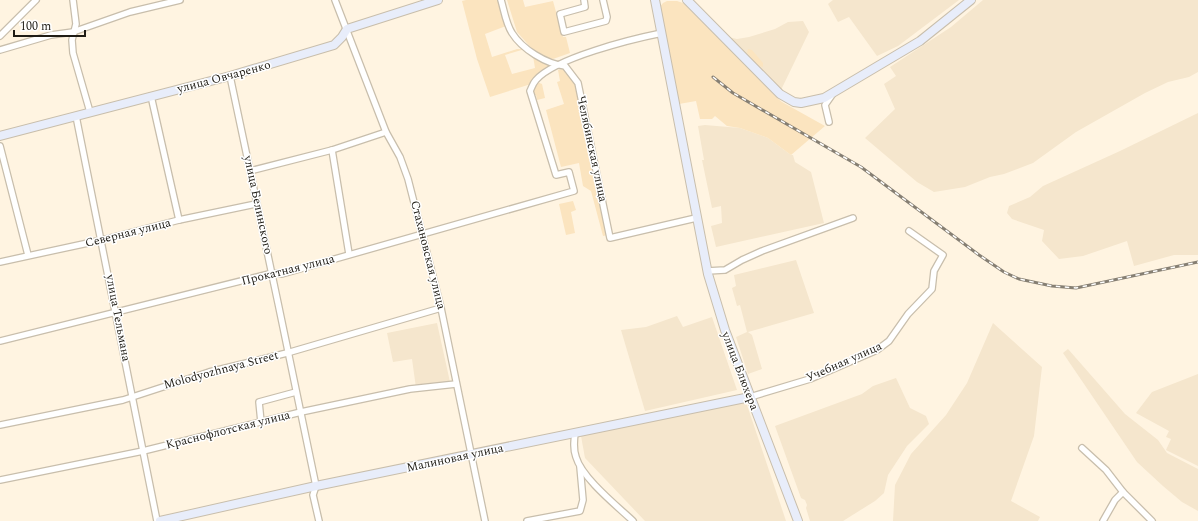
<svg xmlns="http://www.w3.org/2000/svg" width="1198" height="521" font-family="Spectral,serif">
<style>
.built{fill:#f5e6cd}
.green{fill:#fbe4bf}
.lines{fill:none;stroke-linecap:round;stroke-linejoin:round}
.street-casing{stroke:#c8beac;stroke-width:8}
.secondary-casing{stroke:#c8beac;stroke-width:10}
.street{stroke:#fff;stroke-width:5.5}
.secondary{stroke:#e8edfa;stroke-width:8}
.rail-casing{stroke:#867f73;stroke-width:3}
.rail{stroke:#fff;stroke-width:1.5;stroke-dasharray:4.5;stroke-linecap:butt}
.labels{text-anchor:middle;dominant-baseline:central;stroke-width:3;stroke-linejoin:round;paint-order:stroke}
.street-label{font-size:12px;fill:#1f1c15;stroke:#fff}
</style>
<rect width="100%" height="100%" fill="#fff4e1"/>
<g class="built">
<path d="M833,0H959L898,46L877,56L849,17L838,22L828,4Z"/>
<path d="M983,0H1198V72L1189,77L1168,82L1145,93L1076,132L1033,163L1004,174L990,177L965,187L934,192L917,182L865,138L895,109L884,84L896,76L890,67L951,27Z"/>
<path d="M803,21L809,32L781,90L728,37L737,39L749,37L775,29L788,22Z"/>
<path d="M1198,113V255H1174L1134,266L1127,241L1083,256L1059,259L1042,241L1044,230L1012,219L1007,213L1009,206L1030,197L1043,186L1120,151Z"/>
<path d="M705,125L740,128L768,138L791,155H793L795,162L811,172L824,223L716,247L711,226L722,223L721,206L712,208L702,160H704L698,126Z"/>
<path d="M796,260L814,313L748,332L752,335L762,369L748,374L736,337L747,332L740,305L737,306L732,288L736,286L734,275Z"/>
<path d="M677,316L683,327L712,317L737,390L645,411L621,330L646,327Z"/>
<path d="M437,323L450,382L416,388L412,359L393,362L387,333Z"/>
<path d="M993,323L1042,367L1034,436L1011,501L1040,517L1038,521H893L895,485L911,454L946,415L967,383Z"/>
<path d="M1068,349L1125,414L1158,440L1167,453L1198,469V511L1182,502L1163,486L1137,462L1063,353Z"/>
<path d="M1198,374V466L1166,450L1171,439L1166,437L1169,431L1136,413L1152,392Z"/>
<path d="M896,378L910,408L926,416L929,424L907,446L888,475L884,493L875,501L843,521H810L806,508L807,505L805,500L801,498L775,426L862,394L873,386Z"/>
<path d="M742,402L747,405L786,521H645L585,458L581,436Z"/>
</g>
<g class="green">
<path d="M466,0H498L506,26L485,34L492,57L517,49H525L505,55L512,74L535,68L533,56L549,64V66L534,78L531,84L490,97L477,59L462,1Z"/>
<path d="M507,0H523L525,7L553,1L563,37H566L570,53L553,59L546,58L533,50L517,32Z"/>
<path d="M667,1H677L683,3L776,97L782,102L825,126L791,155L768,138L740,128L727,126L715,116L712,119H700L696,101L679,104L659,8L663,3Z"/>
<path d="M748,49L752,50L763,63V67L759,66L747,53Z"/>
<path d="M566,69L577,85L608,235L603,236L591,191L583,186L579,163L561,167L546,110L564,104L557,82L560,81L558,70Z"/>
<path d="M537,82L542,84L545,98L537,100L536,95H533L534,87Z"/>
<path d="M573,201L576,210L571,212L575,233L566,235L559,204Z"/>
</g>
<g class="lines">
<defs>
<g id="street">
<path d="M73,0L76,24L72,40L73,53L90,112"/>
<path d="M335,0L386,132L400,157L408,179L441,308L485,521"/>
<path d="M501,0C504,10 506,24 512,33C522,49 546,64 565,66L578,83L610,238L696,218"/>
<path d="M584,0L585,7L560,14L564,32L606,21L607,17L603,0"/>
<path d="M0,36L36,0"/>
<path d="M0,50L51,35L73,32L130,12L180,0"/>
<path d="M230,76C259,213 288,349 316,486L313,495L319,521"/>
<path d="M151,96L179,220"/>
<path d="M76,116L157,521"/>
<path d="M829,122L825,105L832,95"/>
<path d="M0,146L28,255"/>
<path d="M332,150L349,254"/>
<path d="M250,171L332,150L386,132"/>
<path d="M0,262L102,240L179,220L256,204"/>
<path d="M707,271L725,270L742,260L762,251L853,218"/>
<path d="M0,341L273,273L282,274L574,191L569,172L556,175L530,91C532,87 533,83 536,80C555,58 632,39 662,33"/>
<path d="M750,397L810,379L877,350L889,341L908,314L932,289L934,271L943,255L909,231"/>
<path d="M261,422L259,402L296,392"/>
<path d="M0,425L123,400L209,372L287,353L441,308"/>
<path d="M575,433C574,441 573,449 576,457C582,478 617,506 633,521"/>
<path d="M1082,448L1106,470L1123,492"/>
<path d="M0,480L143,451L301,412L410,389L456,384"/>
<path d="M527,521L580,511L583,500L580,467"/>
<path d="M1103,521L1115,500L1123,492L1152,521"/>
</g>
<g id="secondary">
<path d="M655,0L708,274L725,330L798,521"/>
<path d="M687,0L780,94L794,102L801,103L824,98L920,41L971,0"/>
<path d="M0,136L230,76L334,45L342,37L347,29L438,0"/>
<path d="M160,521L316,486L750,397"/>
</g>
</defs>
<use href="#street" class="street-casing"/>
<use href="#secondary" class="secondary-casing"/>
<use href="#street" class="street"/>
<use href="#secondary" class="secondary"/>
<defs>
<path id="rail" d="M713,77L733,93L861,167L979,255L1004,272L1019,279L1052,286L1076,288L1198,262"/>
</defs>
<use href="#rail" class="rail-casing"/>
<use href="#rail" class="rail"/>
</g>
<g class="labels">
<g class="street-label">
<text transform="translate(224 77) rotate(-15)">улица Овчаренко</text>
<text transform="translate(592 149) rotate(78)">Челябинская улица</text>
<text transform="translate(258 205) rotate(78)">улица Белинского</text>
<text transform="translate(128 233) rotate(-14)">Северная улица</text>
<text transform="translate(428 255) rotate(76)">Стахановская улица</text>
<text transform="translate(288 270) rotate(-14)">Прокатная улица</text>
<text transform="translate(118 318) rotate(79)">улица Тельмана</text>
<text transform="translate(844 362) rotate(-24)">Учебная улица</text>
<text transform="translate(221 370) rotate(-15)">Molodyozhnaya Street</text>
<text transform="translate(740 371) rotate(69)">улица Блюхера</text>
<text transform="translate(228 430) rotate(-14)">Краснофлотская улица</text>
<text transform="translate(455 458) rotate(-12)">Малиновая улица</text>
</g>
</g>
<path d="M14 30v6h71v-6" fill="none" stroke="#1f1c15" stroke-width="2"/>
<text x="20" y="30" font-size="12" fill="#1f1c15" stroke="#ffffff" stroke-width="3" paint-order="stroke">100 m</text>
</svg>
